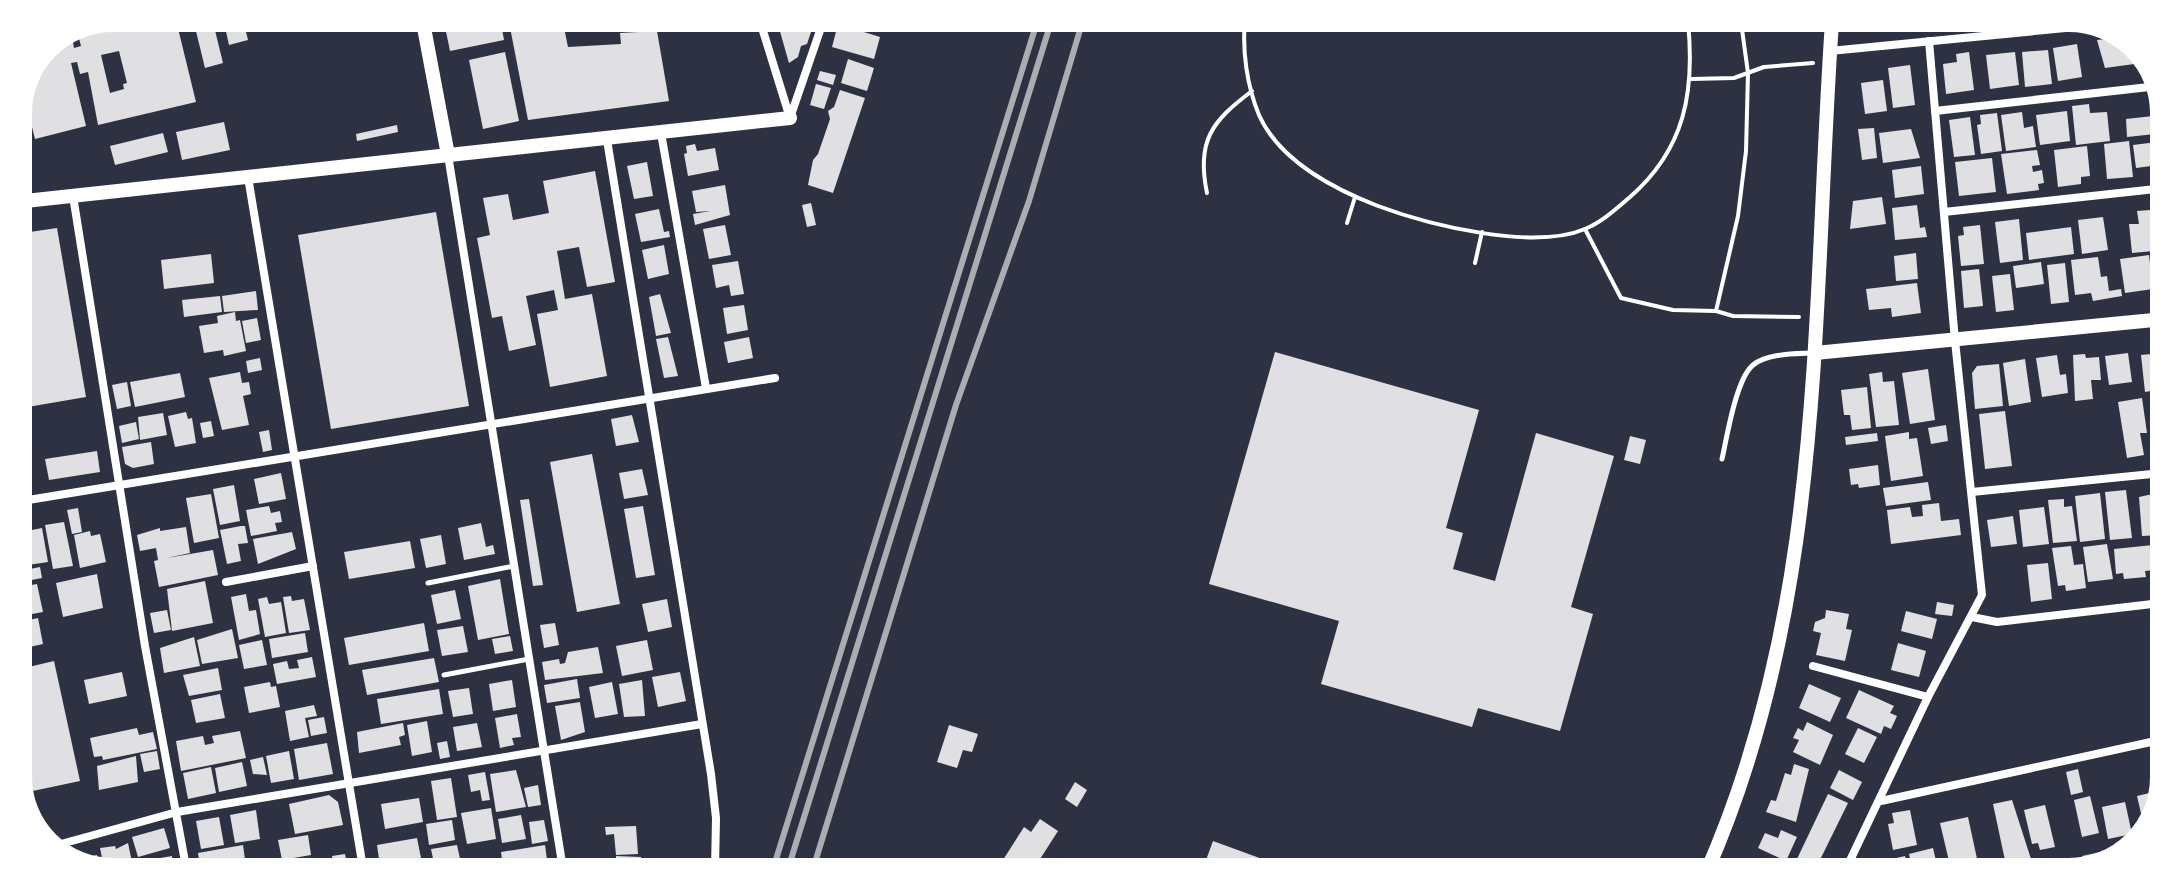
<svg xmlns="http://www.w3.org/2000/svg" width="2182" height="890" font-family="'Fira Sans',sans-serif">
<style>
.building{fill:#e0e0e3;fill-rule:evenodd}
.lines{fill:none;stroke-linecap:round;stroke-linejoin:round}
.path{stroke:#fff;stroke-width:4}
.service{stroke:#fff;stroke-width:5}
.minor{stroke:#fff;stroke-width:8}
.tertiary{stroke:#fff;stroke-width:14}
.rail{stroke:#abadb3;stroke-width:6}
.rim{fill:none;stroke:#fff;stroke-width:4}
</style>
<rect width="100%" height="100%" fill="#2d3142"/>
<g class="building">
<path d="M113,16H175L196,102L98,125L88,72L80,74L77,62L71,63L86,126L35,139L32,127L16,130V112L27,109L23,92L42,50L73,42L74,48L81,46L77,31ZM119,51L127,83L123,84L124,89L110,93L101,55Z"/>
<path d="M242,16L248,40L229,45L223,18Z"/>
<path d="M443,17H500L504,40L450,51Z"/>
<path d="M508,17L562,18L568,47L621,44L620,33L657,31L669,101L528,120Z"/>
<path d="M212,18L223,63L205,68L194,23Z"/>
<path d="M811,20L812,29L807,44L801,46L798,57L789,63L779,28Z"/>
<path d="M838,24L880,37L874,59L832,47Z"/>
<path d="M2123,37L2146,54L2149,62L2105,68L2097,40Z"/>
<path d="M2077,44L2082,77L2058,81L2053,48Z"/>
<path d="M2048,50L2052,84L2025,87L2022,52Z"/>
<path d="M505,52L519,121L483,129L469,60Z"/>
<path d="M1969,52L1974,90L1946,94L1943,64L1957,62L1956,54Z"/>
<path d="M2015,52L2019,85L1990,89L1986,55Z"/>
<path d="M848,59L874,68L867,91L841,83Z"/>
<path d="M1910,65L1915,105L1893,108L1888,68Z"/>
<path d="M820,71L836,75L833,85L817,80Z"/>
<path d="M1883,80L1887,111L1865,114L1861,83Z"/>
<path d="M816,84L831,88L824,109L810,105Z"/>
<path d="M840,90L865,98L833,193L808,185L813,160L818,154L830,119L828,111L834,107Z"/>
<path d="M2089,104L2090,113L2107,112L2110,141L2076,145L2072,106Z"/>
<path d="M2067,111L2070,141L2040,145L2036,115Z"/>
<path d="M2022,112L2024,128L2033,126L2036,147L2006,151L2001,115Z"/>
<path d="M1997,113L2002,151L1981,154L1977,125L1981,124L1980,115Z"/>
<path d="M2162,115L2164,133L2127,137L2126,119Z"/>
<path d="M1970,117L1975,155L1954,157L1949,120Z"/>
<path d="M224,122L230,150L182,160L176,132Z"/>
<path d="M397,125L398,132L357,141L356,134Z"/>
<path d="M1874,128L1877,158L1862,160L1858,129Z"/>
<path d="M1911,129L1920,158L1883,163L1879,133Z"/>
<path d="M163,133L168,152L115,165L110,146Z"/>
<path d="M2129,141L2133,177L2107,179L2104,144Z"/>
<path d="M2157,142L2159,165L2136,168L2133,145Z"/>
<path d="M695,144L697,151L715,148L719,170L688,176L684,154L687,153L686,146Z"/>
<path d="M2087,146L2090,176L2081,177V184L2058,187L2054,150Z"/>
<path d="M2037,150L2040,165L2032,166L2033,172L2042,170L2044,183L2038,184L2039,190L2007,194L2001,154Z"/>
<path d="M1992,158L1996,192L1959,196L1955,162Z"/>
<path d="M647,162L653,196L634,199L627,166Z"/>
<path d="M1921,166L1924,194L1895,198L1892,170Z"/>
<path d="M595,171L615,282L587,287L579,247L557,251L565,299L592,294L607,376L550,387L537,314L558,310L554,290L526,296L536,345L509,351L502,316L492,318L477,238L490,235L483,198L508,194L513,220L549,213L543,181Z"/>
<path d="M725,185L730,215L695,225L693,214L710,211L696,212L692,191Z"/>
<path d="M1882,197L1886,224L1850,229L1853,201Z"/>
<path d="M811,203L816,225L807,227L802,205Z"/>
<path d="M1917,205L1920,228L1925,227L1927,237L1895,240L1892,208Z"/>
<path d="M659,209L664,232L669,231L670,237L641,242L635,214Z"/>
<path d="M2150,210L2154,251L2132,253L2129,224H2139L2137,211Z"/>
<path d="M2165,211L2164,247L2159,248L2154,212Z"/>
<path d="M436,212L469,406L331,429L298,235Z"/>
<path d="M2103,217L2108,250L2082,254L2078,220Z"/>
<path d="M2019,219L2023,260L2000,263L1995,222Z"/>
<path d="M725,225L731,255L709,259L703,229Z"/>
<path d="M1980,225L1984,264L1961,266L1958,236L1964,235L1963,227Z"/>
<path d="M2071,227L2074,254L2029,260L2026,233Z"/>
<path d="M57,228L86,397L16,409V234Z"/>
<path d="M664,245L669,274L648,279L642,250Z"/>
<path d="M1916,253L1918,279L1896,281L1894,256Z"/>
<path d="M2164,253V288L2158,289L2153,255Z"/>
<path d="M211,254L214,283L164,289L161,260Z"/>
<path d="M2149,255L2153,289L2125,293L2120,259Z"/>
<path d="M2098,257L2101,277L2107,276L2109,291L2121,289L2122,296L2093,301L2091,293L2075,295L2071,260Z"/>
<path d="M738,261L744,294L731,296L729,285L716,288L712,265Z"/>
<path d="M2041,262L2044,284L2016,288L2013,266Z"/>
<path d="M2065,263L2069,302L2051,304L2047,265Z"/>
<path d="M1979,269L1983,306L1964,308L1961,271Z"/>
<path d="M2010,274L2014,310L1996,312L1992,276Z"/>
<path d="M1917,283L1921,313L1892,317L1891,308L1869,310L1866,289Z"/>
<path d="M256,291L258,310L224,312L222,296Z"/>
<path d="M660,294L671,333L656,336L649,297Z"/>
<path d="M220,296L222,312L184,317L182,300Z"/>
<path d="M744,305L748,330L727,334L723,308Z"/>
<path d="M235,312L236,321L240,320L246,351L224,356L223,350L204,353L199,326L218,323L217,316Z"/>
<path d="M257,318L261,340L246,343L242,321Z"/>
<path d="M668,337L678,376L664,378L656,339Z"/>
<path d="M749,337L753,358L728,363L724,342Z"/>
<path d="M1275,352L1479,410L1446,528L1463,533L1453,569L1495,581L1536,433L1614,456L1571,607L1593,614L1560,731L1478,708L1472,727L1321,684L1339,621L1209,584Z"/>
<path d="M2128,353L2132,382L2109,385L2105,356Z"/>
<path d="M2085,354L2086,358L2099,357L2101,380H2091L2093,399L2075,401L2073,355Z"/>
<path d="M2151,354V359L2163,358V389L2145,392L2141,355Z"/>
<path d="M2057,355L2060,375L2066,374L2068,393L2042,397L2036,358Z"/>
<path d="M260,358L262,370L248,373L246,361Z"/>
<path d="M2025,359L2031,402L2009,406L2003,363Z"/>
<path d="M1999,364L2003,406L1975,409L1972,373L1977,366Z"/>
<path d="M1928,369L1935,420L1910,424L1902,373Z"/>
<path d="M240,372L242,383L249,382L251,394L243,396L249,425L222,430L209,378Z"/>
<path d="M1882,372L1883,382L1894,381L1899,425L1876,427L1869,374Z"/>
<path d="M180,373L185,397L135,407L130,382Z"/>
<path d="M127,382L131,406L117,409L112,385Z"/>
<path d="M1867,387L1871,428L1852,430L1850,415H1844L1841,390Z"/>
<path d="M2142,398L2147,433H2140L2144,455L2127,458L2118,402Z"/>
<path d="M2163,399L2162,443L2159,444L2153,400Z"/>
<path d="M2005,411L2012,466L1985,469L1979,414Z"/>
<path d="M186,412L188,419L192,418L196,443L175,447L168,416Z"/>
<path d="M163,413L167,435L140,440L138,417Z"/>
<path d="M632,415L639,442L616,446L611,419Z"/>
<path d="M211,421L214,436L203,438L200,423Z"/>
<path d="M136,422L139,439L122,443L119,426Z"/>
<path d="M1946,425L1948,441L1931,444L1928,428Z"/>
<path d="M269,430L272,450L263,452L259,432Z"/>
<path d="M1909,432V439L1917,438L1923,476L1891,481L1885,436Z"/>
<path d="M1877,433L1878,441L1846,445L1845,437Z"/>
<path d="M1630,436L1646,440L1640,464L1624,460Z"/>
<path d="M151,442L154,464L133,468L125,464L122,447Z"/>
<path d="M97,451L100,472L49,480L45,459Z"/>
<path d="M592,454L620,604L577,612L550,462Z"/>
<path d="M1878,465L1880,485L1859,488L1858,484L1851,485L1849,469Z"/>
<path d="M642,469L648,495L624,499L619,473Z"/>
<path d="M281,473L286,499L259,504L254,479Z"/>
<path d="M1928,482L1931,500L1886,506L1883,488Z"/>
<path d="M234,485L240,521L220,525L213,489Z"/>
<path d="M2126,490L2132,538L2110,540L2105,492Z"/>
<path d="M2162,492V535L2142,536L2139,497Z"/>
<path d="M2100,493L2105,539L2080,542L2075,496Z"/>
<path d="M211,494L219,538L194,543L186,498Z"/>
<path d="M529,499L543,585L533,586L520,500Z"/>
<path d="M2064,499V507L2072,506L2077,541L2053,543L2048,500Z"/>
<path d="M1939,503L1941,521L1959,519L1961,535L1891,544L1887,510L1910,507L1912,517L1923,516L1922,505Z"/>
<path d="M269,506L271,513L280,511L282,522L275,523L277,531L251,536L246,510Z"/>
<path d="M643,506L655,575L636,578L624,509Z"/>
<path d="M2044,507L2049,544L2023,547L2019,510Z"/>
<path d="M78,508L82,532L72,534L67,510Z"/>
<path d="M2013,516L2017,544L1991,547L1987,520Z"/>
<path d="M64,522L73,566L53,569L45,525Z"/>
<path d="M481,523L486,547L493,545L495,554L464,560L458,528Z"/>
<path d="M241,526H245L248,543L238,544L241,561L227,564L220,530Z"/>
<path d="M186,527L190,553L167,558L213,550L218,575L159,587L154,561L158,560L156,548L140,551L137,535L160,528V531Z"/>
<path d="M42,528L48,562L28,565L22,532Z"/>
<path d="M90,531L91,536L100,534L106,562L80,568L74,535Z"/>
<path d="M292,532L296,549L258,564L253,539Z"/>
<path d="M441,535L446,564L426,568L420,539Z"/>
<path d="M410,541L415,568L349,579L344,552Z"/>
<path d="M2107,544L2113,579L2088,582L2083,547Z"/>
<path d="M2153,545L2156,570L2145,571L2146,577L2124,579L2123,573L2116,574L2114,549Z"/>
<path d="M2071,546L2074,565L2083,564L2086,588L2066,591L2065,585L2058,586L2052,548Z"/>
<path d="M2048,563L2052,599L2031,602L2027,565Z"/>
<path d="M25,565V570L40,567L42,578L16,583V567Z"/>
<path d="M97,574L103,608L63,617L56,583Z"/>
<path d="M500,579L509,634L478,640L468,586Z"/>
<path d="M205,581L213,623L172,631L167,589Z"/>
<path d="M37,584L43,612L16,617V588Z"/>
<path d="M455,590L461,619L437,624L431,595Z"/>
<path d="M246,594L249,611L256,610L260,634L239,640L231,597Z"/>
<path d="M291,596L292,601L304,599L310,630L289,633L283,597Z"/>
<path d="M267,597L269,604L281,602L286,633L265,637L258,599Z"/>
<path d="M667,599L672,627L648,632L642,604Z"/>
<path d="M1937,602L1954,605L1952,616L1935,614Z"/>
<path d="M167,610L171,630L154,633L150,613Z"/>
<path d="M1826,610L1849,614L1846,629L1852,630L1845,661L1816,655L1821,633L1813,631L1815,622L1825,618Z"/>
<path d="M1906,611L1937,619L1932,639L1901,631Z"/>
<path d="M38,618L43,644L16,650V623Z"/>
<path d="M424,623L429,651L349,665L344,638Z"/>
<path d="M555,623L559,645L544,648L540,625Z"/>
<path d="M463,626L468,652L442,656L437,630Z"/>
<path d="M232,629L238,658L202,664L197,640Z"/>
<path d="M305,633L308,652L272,658L269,639Z"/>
<path d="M510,636L513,651L495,654L492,639Z"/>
<path d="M194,637L200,666L164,673L160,648Z"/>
<path d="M262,640L267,665L244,669L239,645Z"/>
<path d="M647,640L653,670L622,676L616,646Z"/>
<path d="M1898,643L1926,651L1919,677L1891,670Z"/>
<path d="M598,647L603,673L545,680L542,662L559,659L560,664L565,663L568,652Z"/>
<path d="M312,657L316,677L277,684L273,664L287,661L289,669L299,668L297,660Z"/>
<path d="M434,658L439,682L367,695L362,670Z"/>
<path d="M54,661L80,781L28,792L16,737V670Z"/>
<path d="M218,668L222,690L189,696L183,675Z"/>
<path d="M122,672L127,696L89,704L84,680Z"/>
<path d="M680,672L686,701L658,707L652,677Z"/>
<path d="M577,679L580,698L547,703L544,685Z"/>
<path d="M512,680L516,707L493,711L489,684Z"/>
<path d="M642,680L645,716L624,717L619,684Z"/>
<path d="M270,682L271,687L276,686L280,707L249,713L244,687Z"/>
<path d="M612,682L618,714L595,718L589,687Z"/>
<path d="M1809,684L1841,698L1830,722L1799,708Z"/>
<path d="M469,688L473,714L453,717L448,691Z"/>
<path d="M439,689L443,714L381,724L377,699Z"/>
<path d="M1859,690L1894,706L1890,713L1897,716L1891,729L1884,726L1881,734L1846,718Z"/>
<path d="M220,694L225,718L196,723L191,700Z"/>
<path d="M580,702L585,732L561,740L555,706Z"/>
<path d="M314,705L317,716L305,718L309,737L290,741L285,711Z"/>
<path d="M517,714L521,737L512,738L514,745L500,748L495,718Z"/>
<path d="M324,717L327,733L311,736L308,720Z"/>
<path d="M427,721L432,752L412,756L407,725Z"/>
<path d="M1807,722L1833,735L1820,765L1793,752L1799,740L1793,738L1798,728L1803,731Z"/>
<path d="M403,723L405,735L399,737L401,745L359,753L357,732Z"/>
<path d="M477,723L482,747L457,751L453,727Z"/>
<path d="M949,725L978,734L972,752L963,750L957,768L937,762Z"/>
<path d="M137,728L139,735L153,732L157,749L103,760L102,756L94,757L90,738Z"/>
<path d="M1858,728L1877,737L1864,763L1845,754Z"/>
<path d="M240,731L246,758L181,771L176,741L203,736L205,745L214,743L212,736Z"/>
<path d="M447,741L450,757L440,759L437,743Z"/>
<path d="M327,743L333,774L299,780L294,749Z"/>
<path d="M157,751L160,769L144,772L140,754Z"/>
<path d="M289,751L294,779L271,783L266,756Z"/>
<path d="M136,756L138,782L99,790L97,766Z"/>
<path d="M263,757L267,775L253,774L250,760Z"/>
<path d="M242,762L247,786L219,792L215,768Z"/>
<path d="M1794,764L1809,769L1796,822L1766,812L1771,800L1776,801L1785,773L1791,775Z"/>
<path d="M211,767L216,793L188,799L183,773Z"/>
<path d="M2078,769L2083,792L2071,795L2066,772Z"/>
<path d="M516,770L526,807L496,812L490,774Z"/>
<path d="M1839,770L1862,782L1853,800L1830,788Z"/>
<path d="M485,772L490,800L482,801L480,790L471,792L468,775Z"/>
<path d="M451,778L457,817L437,820L431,781Z"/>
<path d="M1075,782L1087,790L1077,807L1065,799Z"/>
<path d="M538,785L541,805L528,807L524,788Z"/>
<path d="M2158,791L2159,814L2145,831L2137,796Z"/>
<path d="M1828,794L1848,803L1815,870L1796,861Z"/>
<path d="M329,795L338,802L343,825L295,834L289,804Z"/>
<path d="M2090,796L2099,833L2082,837L2074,800Z"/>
<path d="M419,798L423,822L385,829L381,804Z"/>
<path d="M2012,800L2031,859L2006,865L1993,804Z"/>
<path d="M2125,802L2132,834L2108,839L2102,807Z"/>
<path d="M2045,805L2055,847L2040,850L2038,843L2032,844L2024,810Z"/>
<path d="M491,808L496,839L467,844L461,813Z"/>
<path d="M256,810L260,839L235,843L230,815Z"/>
<path d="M1910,810L1917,845L1893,850L1888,824L1894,823L1892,813Z"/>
<path d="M521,815L526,839L502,843L498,819Z"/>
<path d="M219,817L224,845L201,849L196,821Z"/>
<path d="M1968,817L1979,868L1952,874L1940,823Z"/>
<path d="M1040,819L1058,831L1033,870H1007L1009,867L1001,863L1024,827L1031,832Z"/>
<path d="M452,820L455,840L429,845L426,824Z"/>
<path d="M544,820L548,841L532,844L529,822Z"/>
<path d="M636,826L638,854L616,855L614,834L606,835L605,827Z"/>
<path d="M164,828L170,848L138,857L132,837Z"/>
<path d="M1781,830L1797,837L1786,861L1758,848L1765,833L1778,838Z"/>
<path d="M308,835L311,855L282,860L278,840Z"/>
<path d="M2140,837L2123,857L2118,859L2115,843Z"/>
<path d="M417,838L421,858L380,866L377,845Z"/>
<path d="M1213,841L1265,860L1261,871H1202Z"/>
<path d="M128,843L133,867H104L100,848L115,846L116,849Z"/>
<path d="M243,845L246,867H200L198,853Z"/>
<path d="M457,845L462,868H435L431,849Z"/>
<path d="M545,845L547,860L542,861L543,867L503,868L501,852Z"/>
<path d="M1933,848L1939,874L1913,873L1909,854Z"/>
<path d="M2105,851L2108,862L2085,869L2082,856Z"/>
<path d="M345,854L348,868H334L332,856Z"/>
<path d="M97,855L99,867H76L69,861Z"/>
<path d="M172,856L173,867H138L137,862Z"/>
<path d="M616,856L641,857V869L616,867Z"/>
<path d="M1905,856L1909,873H1873L1871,864Z"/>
<path d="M314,859L316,868H277V866Z"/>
<path d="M492,859L494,868H469L468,863Z"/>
<path d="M2070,861L2073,873L2051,874L2049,866Z"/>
<path d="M2041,863L2044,874H2015L2014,869Z"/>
</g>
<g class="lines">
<g class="path">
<path d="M1245,20C1242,51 1247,86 1259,115C1279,160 1334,189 1378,206C1429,225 1533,251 1585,229C1602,222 1616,209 1630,197C1685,149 1695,92 1688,22"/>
<path d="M1741,22L1748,73L1746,151L1738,216L1716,311L1733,316L1799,317"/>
<path d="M1691,79L1734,78L1764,67L1813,63"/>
<path d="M1207,193C1196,141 1212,121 1252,91"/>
<path d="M1347,223L1355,197"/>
<path d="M1585,229L1621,298L1673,310L1715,311"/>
<path d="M1475,263L1482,232"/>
</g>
<g class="service">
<path d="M1722,459C1727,437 1736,379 1753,365C1768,353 1796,354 1814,353"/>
<path d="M428,583L514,566"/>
<path d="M444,675L529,659"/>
</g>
<g class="minor">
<path d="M759,18L790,118"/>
<path d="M1830,51L2107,24"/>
<path d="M1935,111L2158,86"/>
<path d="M790,118L824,19"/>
<path d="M661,133L706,388"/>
<path d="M607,140L711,774L716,818L715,869"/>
<path d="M448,155L563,869"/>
<path d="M248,177L363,868"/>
<path d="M73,196L145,646L186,867"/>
<path d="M1944,212L2165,188"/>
<path d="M1972,492L2162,473"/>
<path d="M16,502L775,378"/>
<path d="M226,582L313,566"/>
<path d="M1972,617L1997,622L2161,603"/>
<path d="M1813,666L1928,697"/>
<path d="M1881,801L2160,740"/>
<path d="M50,847L177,812L702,724"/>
<path d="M1844,873L1928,697L1982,595L1955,341L1929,41"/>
</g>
<g class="tertiary">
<path d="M422,17L448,155"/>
<path d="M16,202L790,118"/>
<path d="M1815,353L2164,319"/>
<path d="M1706,873C1826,602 1812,311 1832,22"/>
</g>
<g class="rail">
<path d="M773,869L1038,19"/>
<path d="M788,869L1052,19"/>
<path d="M813,869L956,405L1029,201L1083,20"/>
</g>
</g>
<path d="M0 0H2182V890H0ZM113 30H2069A83 83 0 0 1 2152 113V777A83 83 0 0 1 2069 860H113A83 83 0 0 1 30 777V113A83 83 0 0 1 113 30Z" fill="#fff" fill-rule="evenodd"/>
<path class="rim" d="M113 30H2069A83 83 0 0 1 2152 113V777A83 83 0 0 1 2069 860H113A83 83 0 0 1 30 777V113A83 83 0 0 1 113 30Z"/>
</svg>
